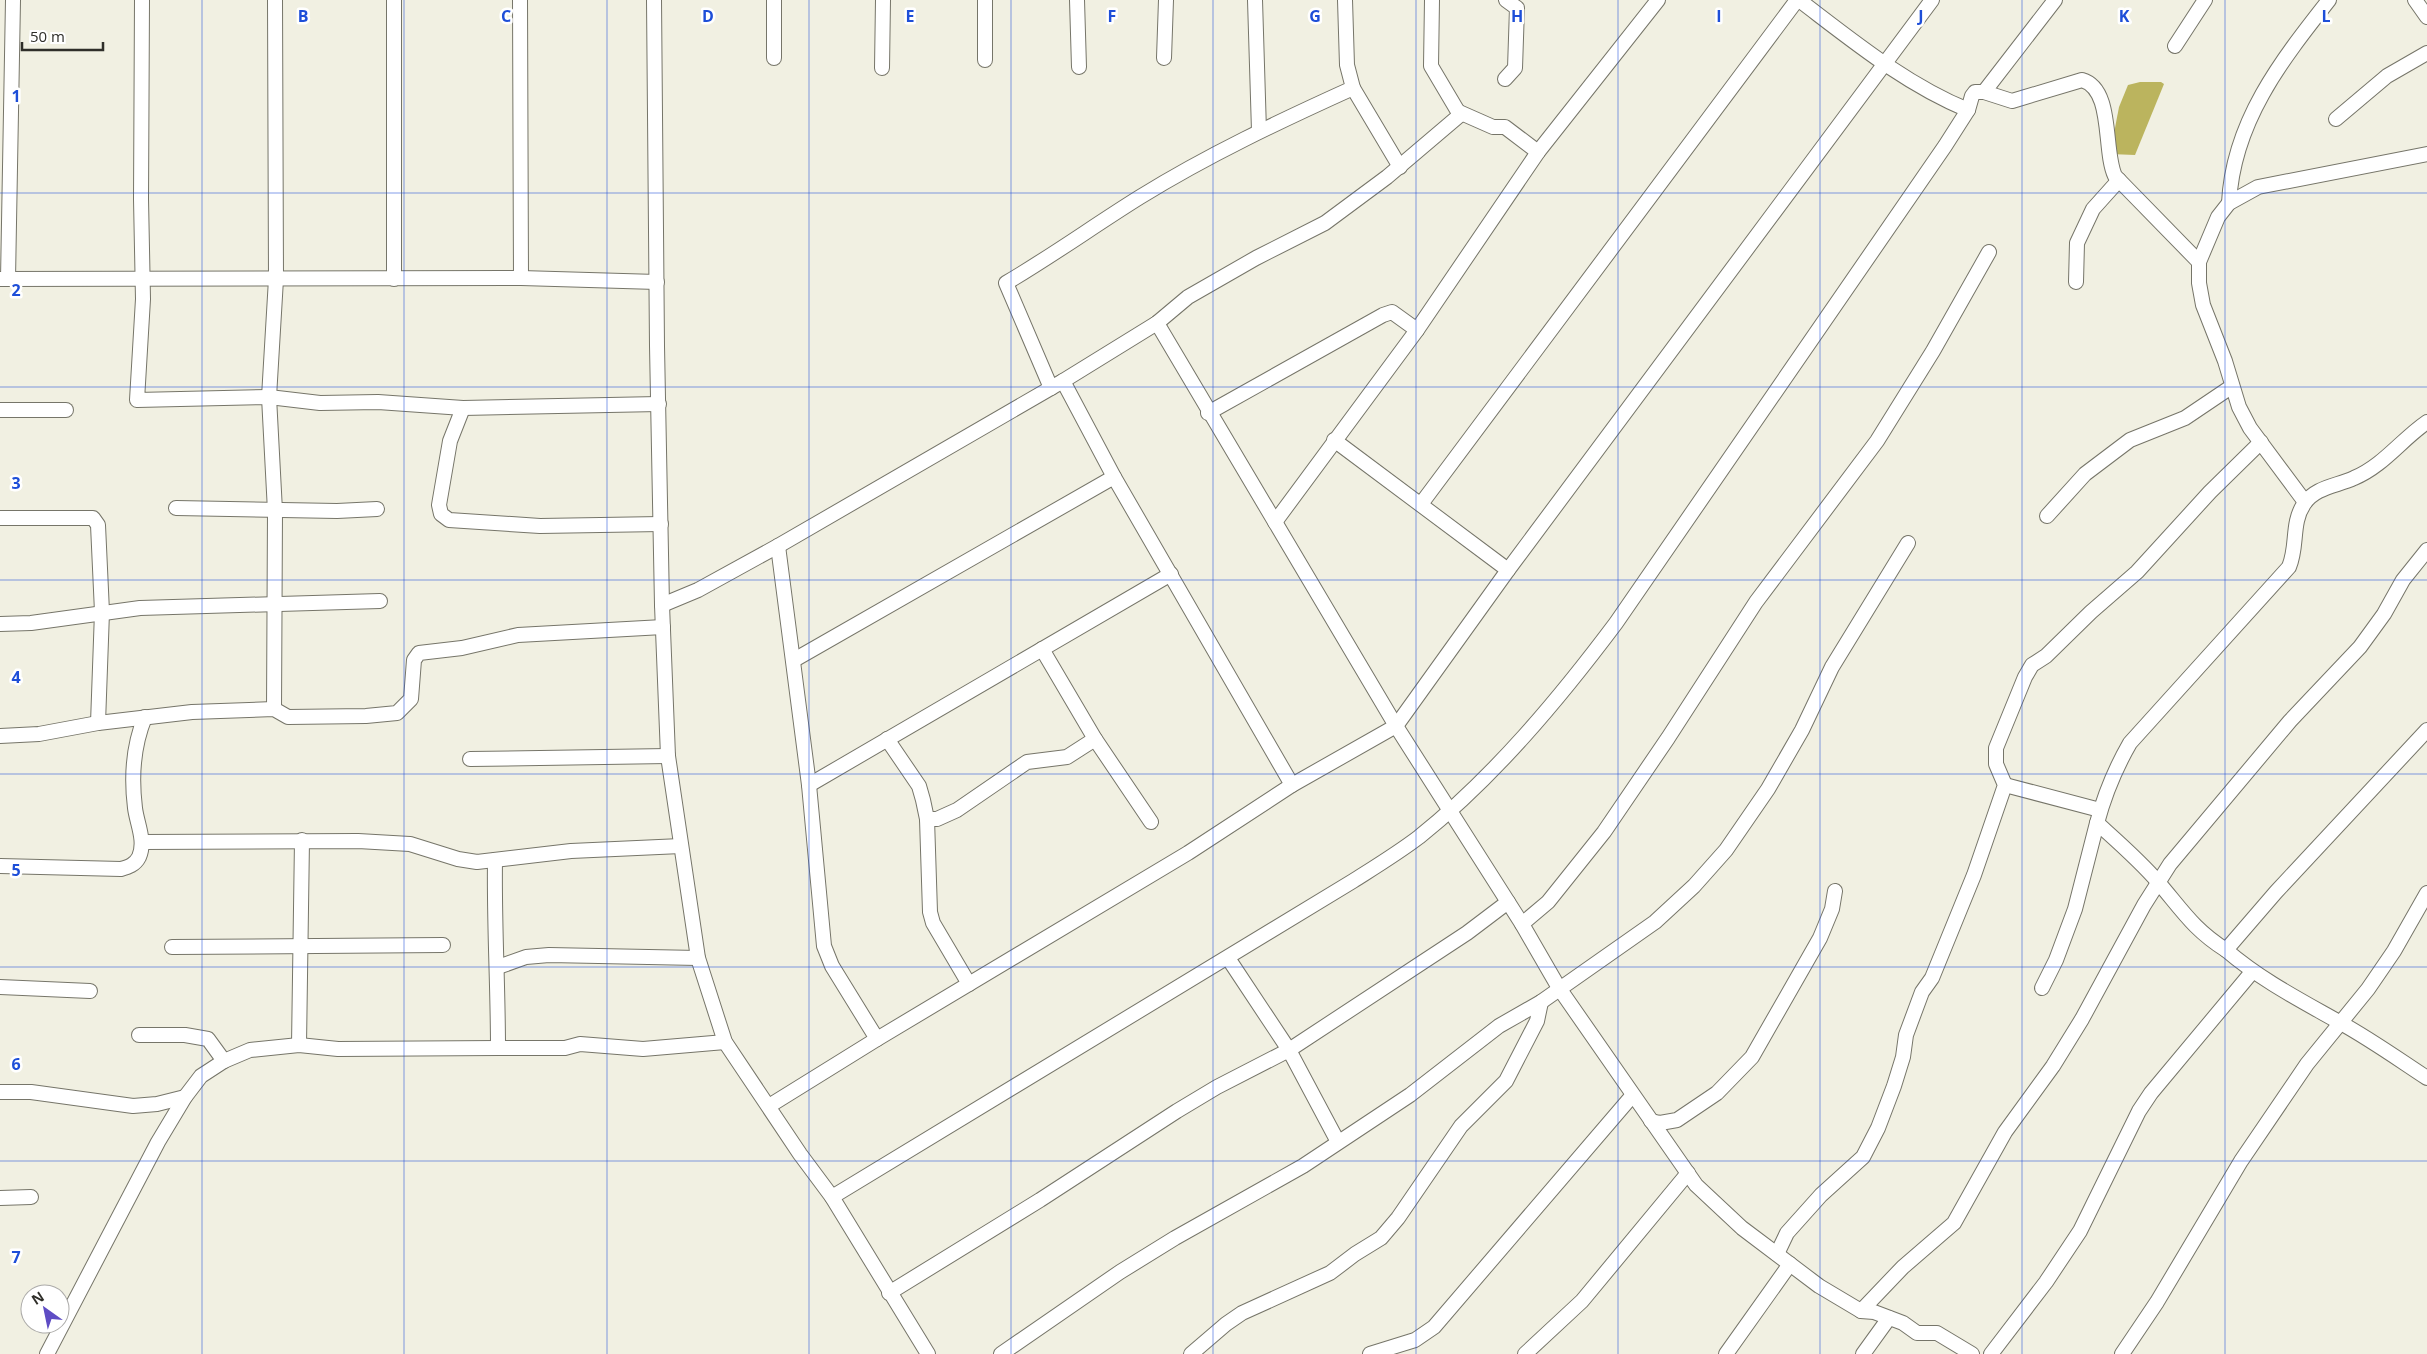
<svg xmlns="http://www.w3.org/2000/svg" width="2427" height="1354" font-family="'Open Sans',sans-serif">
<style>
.water{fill:#bbb45e}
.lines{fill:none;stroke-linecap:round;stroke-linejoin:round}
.minor-casing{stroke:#767569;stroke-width:16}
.minor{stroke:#fff;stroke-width:14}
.grid{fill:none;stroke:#1d4ed8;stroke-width:1;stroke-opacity:0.55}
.grid-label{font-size:16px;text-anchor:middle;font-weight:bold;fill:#1d4ed8;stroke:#fff;stroke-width:5;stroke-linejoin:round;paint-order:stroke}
</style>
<rect width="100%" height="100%" fill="#f1f0e2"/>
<path class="water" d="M2140,82H2161L2164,84L2135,155L2110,154L2119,107L2128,85Z"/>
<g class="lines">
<defs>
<g id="minor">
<path d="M142,0L141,199L143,299L137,400L269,397L320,403L378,402L463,408L659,404"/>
<path d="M520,0L521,278"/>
<path d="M654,0L657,346L662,605L668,756L698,958L725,1042L800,1154L832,1197L928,1354"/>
<path d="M774,0V58"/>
<path d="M985,0V60"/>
<path d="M1077,0L1079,67"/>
<path d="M1255,0L1259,131"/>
<path d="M1799,0C1853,41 1905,84 1968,110"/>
<path d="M2415,0L2427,17"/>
<path d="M2175,46L2205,0"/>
<path d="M1164,58L1166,0"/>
<path d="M882,68L883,0"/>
<path d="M1505,79L1515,68L1517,8L1506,0"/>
<path d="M1353,88L1400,167"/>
<path d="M1984,92L2055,0"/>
<path d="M1459,112L1493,127H1505L1538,152"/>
<path d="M2336,119L2387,76L2427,53"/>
<path d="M2229,203C2233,122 2281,61 2329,0"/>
<path d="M0,279L521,278L657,282"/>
<path d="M8,279L13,0"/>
<path d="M394,279V0"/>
<path d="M2076,282L2077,243L2093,209L2119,180"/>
<path d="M1157,323L1396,726L1522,924L1559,988L1696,1185L1742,1228L1819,1286L1861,1311L1874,1312L1903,1323L1917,1333H1937L1972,1354"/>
<path d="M1063,381L1114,477L1292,785"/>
<path d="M1051,388L1006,283C1052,256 1095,225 1140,197C1208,155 1280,121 1353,88L1347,65L1345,0"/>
<path d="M463,408L450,441L439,505L441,514L449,520L540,526L661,524"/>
<path d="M0,410H66"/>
<path d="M1208,413L1383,315L1392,312L1417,330"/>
<path d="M1334,440L1508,570"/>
<path d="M2305,502L2250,428L2239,407L2225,361L2203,305L2199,283V262L2218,217L2229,203L2258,187L2427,154"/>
<path d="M1421,504L1797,0"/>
<path d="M176,508L337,511L377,509"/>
<path d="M2047,516L2085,474L2130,440L2185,418L2231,387"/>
<path d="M0,518H93L98,525L102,612L98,723"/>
<path d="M1275,522L1417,330L1538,152L1658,0"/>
<path d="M778,546L809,785L824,946L832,966L877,1039"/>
<path d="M662,605L698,590L778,546L1063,381L1157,323L1188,297L1256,258L1325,223L1387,177L1460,115L1431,66L1432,0"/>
<path d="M0,624L31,623L140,608L380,601"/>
<path d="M1042,649L1095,739L1151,822"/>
<path d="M794,660L1114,477"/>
<path d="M274,709L275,511L269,397L276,279L275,0"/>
<path d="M2427,730L2276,892L2226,950C2261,980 2300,1000 2339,1022C2370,1039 2398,1059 2427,1078"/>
<path d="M0,736L39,734L98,723L192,712L274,709L288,717L366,716L397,713L411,699L414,660L419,653L462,648L518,635L663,627"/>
<path d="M887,739L919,786L923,800L927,819L930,912L933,923L969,984"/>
<path d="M470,759L668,756"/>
<path d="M809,785L1171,574"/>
<path d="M2005,785L2100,810"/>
<path d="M927,819H937L957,810L1027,762L1067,757L1095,739"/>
<path d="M142,842L358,841L410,844L458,859L477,862L571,851L681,846"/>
<path d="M495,860C494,923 498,985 498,1048"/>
<path d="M0,866L121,869C128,867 135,865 139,857C146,841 137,824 135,808C131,776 133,746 145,717"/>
<path d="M1522,924L1548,902L1604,832L1668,738L1756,602L1877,441L1933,351L1989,252"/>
<path d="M172,947L443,945"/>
<path d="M2226,950C2194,930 2182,910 2158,882C2140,861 2118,842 2097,823C2105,793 2115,769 2130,743L2289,567C2298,546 2291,523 2304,504C2315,487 2337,486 2354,478C2383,466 2402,439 2427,422"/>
<path d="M1228,958L1289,1050L1338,1142"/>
<path d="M498,967L526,957L549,955L698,958"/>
<path d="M0,987L90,991"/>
<path d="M2042,988L2056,960L2075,909L2097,823"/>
<path d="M139,1035H185L208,1039L224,1061"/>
<path d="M299,1045L302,840"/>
<path d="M0,1092H31L133,1106L157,1104L185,1097"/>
<path d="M769,1106L877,1039L1188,853L1292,785L1396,726L1508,570L1932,0"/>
<path d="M1651,1121L1660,1123L1677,1120L1717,1093L1752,1057L1820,938L1832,909L1835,891"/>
<path d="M832,1197L1353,881C1375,867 1398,853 1419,837C1494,777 1559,699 1616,623L1945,146L1968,110L1972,96L1975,92H1984L2012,101L2082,80C2114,89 2103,151 2115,176L2199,262"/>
<path d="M0,1198L31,1197"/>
<path d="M1777,1254L1787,1233L1821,1195L1863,1157L1878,1128L1894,1086L1903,1057L1906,1035L1922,992L1932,978L1974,875L2005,785L1996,764V748L2025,677L2032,665L2046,656L2091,612L2137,572L2210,492L2261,442"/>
<path d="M889,1293L1040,1200L1177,1111L1217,1087L1289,1050L1467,933L1508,902"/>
<path d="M1861,1311L1903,1267L1954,1223L2005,1132L2053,1066L2082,1019L2144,905L2170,864L2290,721L2360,647L2384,614L2403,580L2427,550"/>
<path d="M47,1354L158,1142L185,1097L201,1076L224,1061L250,1050L299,1045L338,1049L498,1048H565L580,1044L643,1049L725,1042"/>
<path d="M1001,1354L1120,1272L1175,1238L1303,1166L1410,1095L1499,1026L1541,1002L1655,922L1694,886L1726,850L1768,789L1802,730L1832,667L1908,543"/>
<path d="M1191,1354L1226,1324L1242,1313L1330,1273L1355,1254L1381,1238L1398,1218L1461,1126L1506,1081L1537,1021L1541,1002"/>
<path d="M1370,1354L1415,1340L1434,1327L1632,1096"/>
<path d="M1525,1354L1582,1301L1688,1173"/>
<path d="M1726,1354L1790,1264"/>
<path d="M1863,1354L1889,1318"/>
<path d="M1991,1354L2046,1282L2080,1231L2139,1111L2151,1093L2252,972"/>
<path d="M2122,1354L2157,1302L2241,1161L2307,1064L2368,989L2394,951L2427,893"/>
</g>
</defs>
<use href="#minor" class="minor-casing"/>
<use href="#minor" class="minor"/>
</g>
<path class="grid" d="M202,0V1354M404,0V1354M607,0V1354M809,0V1354M1011,0V1354M1213,0V1354M1416,0V1354M1618,0V1354M1820,0V1354M2022,0V1354M2225,0V1354M0,193H2427M0,387H2427M0,580H2427M0,774H2427M0,967H2427M0,1161H2427"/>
<g class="grid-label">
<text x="303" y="22">B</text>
<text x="506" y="22">C</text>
<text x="708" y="22">D</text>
<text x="910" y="22">E</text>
<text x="1112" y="22">F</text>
<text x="1315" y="22">G</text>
<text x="1517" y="22">H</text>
<text x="1719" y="22">I</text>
<text x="1921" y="22">J</text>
<text x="2124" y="22">K</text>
<text x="2326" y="22">L</text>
<text x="16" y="102">1</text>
<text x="16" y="296">2</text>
<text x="16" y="489">3</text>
<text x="16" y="683">4</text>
<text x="16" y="876">5</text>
<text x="16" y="1070">6</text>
<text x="16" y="1263">7</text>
</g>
<g transform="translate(45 1309) rotate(327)"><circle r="24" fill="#ffffff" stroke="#acaba9"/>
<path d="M0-4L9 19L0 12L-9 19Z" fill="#5e4cc4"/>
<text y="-8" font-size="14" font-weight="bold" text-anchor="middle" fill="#2f2e29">N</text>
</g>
<path d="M22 42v8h81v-8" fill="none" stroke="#2f2e29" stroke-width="2.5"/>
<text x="30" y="42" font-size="15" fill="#2f2e29" stroke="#ffffff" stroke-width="4" paint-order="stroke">50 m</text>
</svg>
